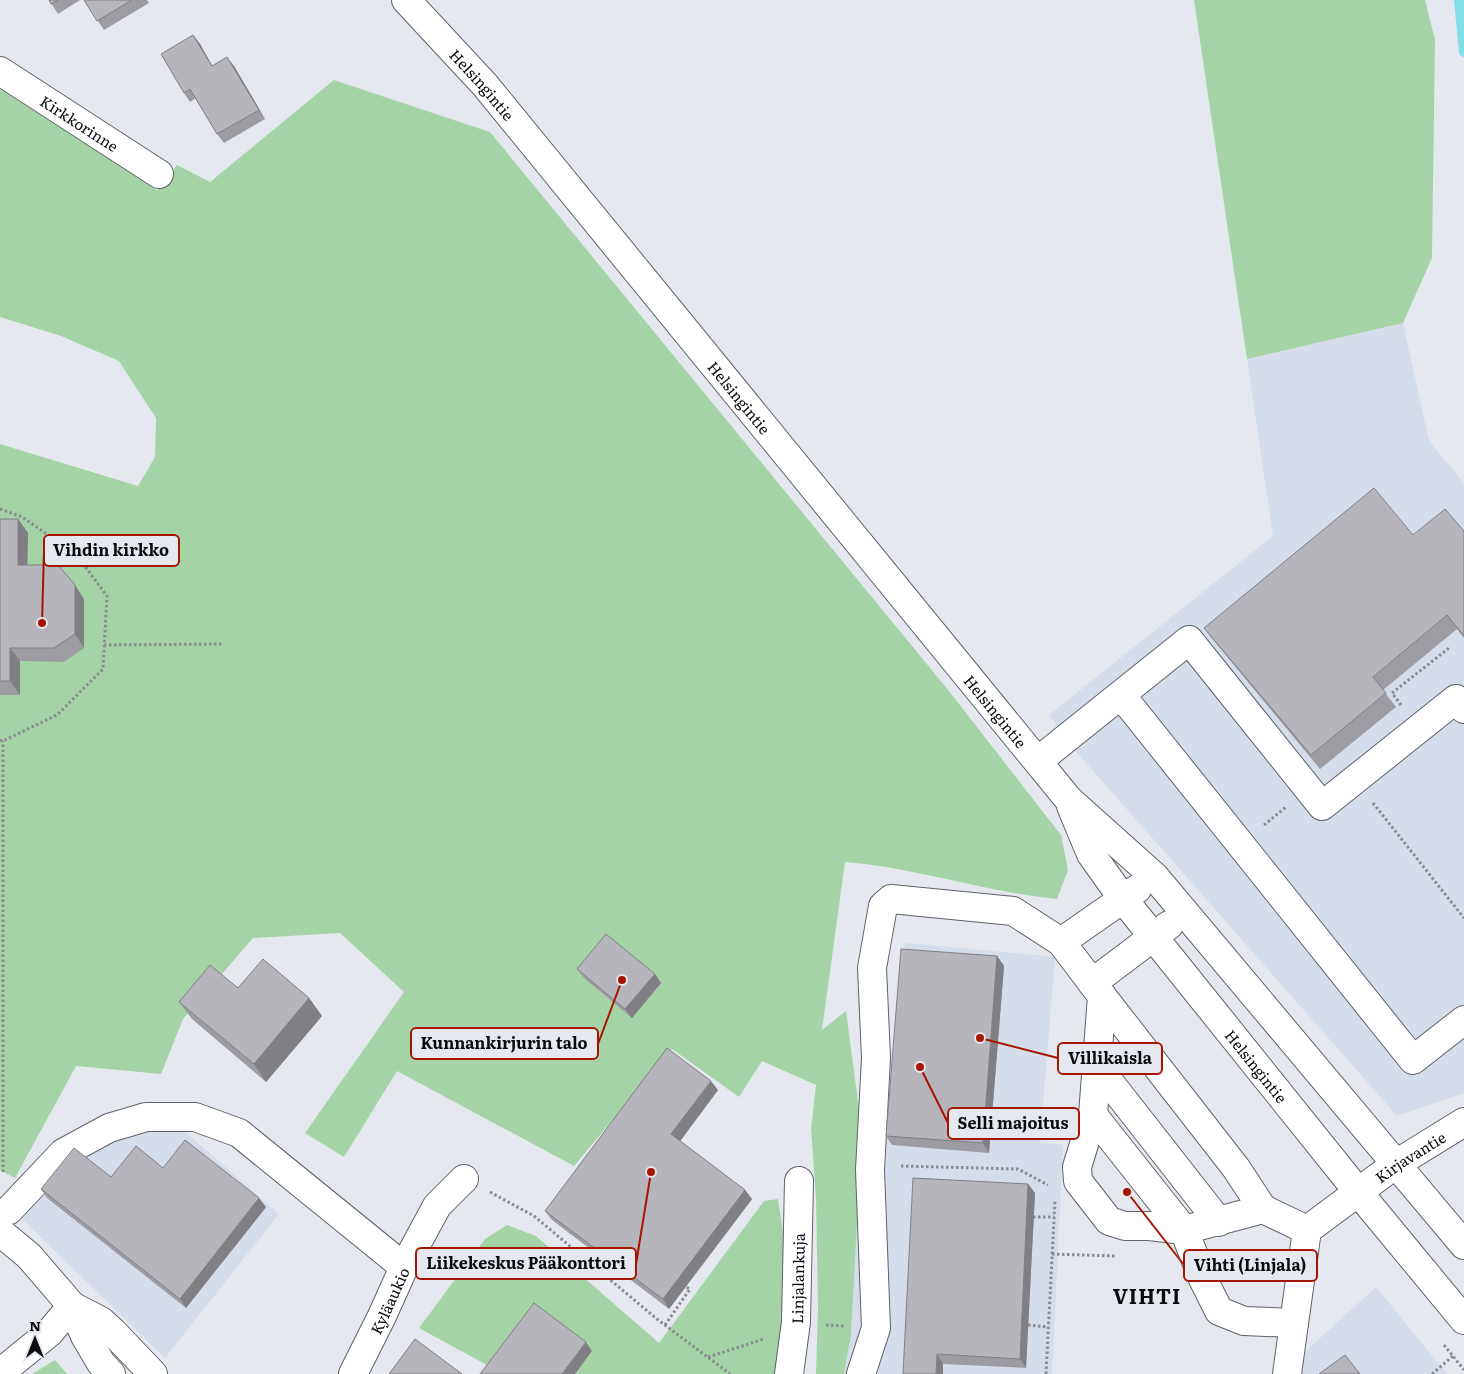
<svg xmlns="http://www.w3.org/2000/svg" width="1464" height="1374" font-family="Literata,serif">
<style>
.built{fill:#d5dcea}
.green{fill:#a4d4a6}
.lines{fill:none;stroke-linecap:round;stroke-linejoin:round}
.stream{stroke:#81dee9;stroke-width:10}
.minor-casing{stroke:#5f6268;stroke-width:30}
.path{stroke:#898c91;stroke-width:3;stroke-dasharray:2.5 2.5;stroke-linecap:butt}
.minor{stroke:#fff;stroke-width:28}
.wall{fill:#9d9ca2}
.shaded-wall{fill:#807f84}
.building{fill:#b7b5bc;stroke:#807f84}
.labels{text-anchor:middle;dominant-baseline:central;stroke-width:4;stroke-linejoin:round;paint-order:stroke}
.street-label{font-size:15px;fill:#0a0b0e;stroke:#e5e9ef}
.district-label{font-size:20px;font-weight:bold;letter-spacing:1px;fill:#0a0b0e;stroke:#e5e9ef}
.leader{fill:none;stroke:#a61500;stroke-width:2}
.callout-dot{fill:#a61500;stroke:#e5e9ef;stroke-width:2}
.callout{fill:#e5e9ef;stroke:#a61500;stroke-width:2}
.callout-label{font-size:16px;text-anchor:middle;font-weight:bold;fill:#0a0b0e}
</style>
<rect width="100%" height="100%" fill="#e5e9ef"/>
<g class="built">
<path d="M1403,323L1429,441L1464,483V1093L1397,1116L1073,748L1049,715L1273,536L1247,359Z"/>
<path d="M905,943L1055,957L1040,1142L1063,1145L1052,1374H844L851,1335L862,1131L886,1133Z"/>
<path d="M150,1101L279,1214L165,1358L20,1217Z"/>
<path d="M1376,1287L1447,1374H1281Z"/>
</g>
<g class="green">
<path d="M1194,0H1425L1435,40L1432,258L1403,323L1247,359Z"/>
<path d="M334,80L490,132L949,691L1061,835L1068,870L1057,899C986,892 917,868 845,862L822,1030L846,1011L862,1131L851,1335L844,1374H816L818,1307L816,1199L811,1129L816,1085L762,1061L739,1097L672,1049L574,1166L397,1071L344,1157L305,1133L404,992L340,933L253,938L183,1019L161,1074L76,1066L15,1178L0,1170V444L138,486L155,457L156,418L119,361L61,336L0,317V86L157,190L177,165L210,182Z"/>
<path d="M778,1199L790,1280L781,1374H575L496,1370L419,1328L485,1239L507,1225L536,1236L659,1343L764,1201Z"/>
<path d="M55,1360L67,1374H32Z"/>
</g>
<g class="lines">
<path class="stream" d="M1459,0L1464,52"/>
<defs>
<g id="minor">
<path id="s1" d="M406,0L485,85L1069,800L1155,877L1464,1245"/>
<path id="s2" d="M0,71L159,174"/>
<path d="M1121,695L1413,1060L1464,1020"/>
<path d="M1038,761L1189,640L1322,806L1456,699L1464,709"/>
<path id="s3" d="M1071,806L1091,854L1123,899L1359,1193L1464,1320"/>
<path d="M1061,942L1137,889"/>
<path d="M1092,983L1169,925"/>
<path d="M1102,996L1236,1168L1263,1209"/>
<path d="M1096,1065L1219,1222"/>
<path d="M1093,1115L1077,1167L1078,1181L1109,1221L1125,1226H1149L1184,1230L1203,1279L1219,1311L1244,1321L1294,1323"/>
<path d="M9,1210L63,1153L109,1128L146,1117H195L239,1133L404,1267"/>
<path d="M0,1232L29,1256L72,1306L85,1336L101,1363L111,1374"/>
<path d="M72,1306L101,1321L112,1331L153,1374"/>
<path d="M0,1373L49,1333L72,1306"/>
<path id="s4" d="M353,1374L382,1316L404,1267L437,1206L464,1179"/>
<path id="s5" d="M789,1374L796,1322L799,1181"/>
<path d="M861,1374L876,1328L870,1170L876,1058L872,968L883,906L891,899L1013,911L1061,942L1102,996L1093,1115L1184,1230L1263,1209L1307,1230"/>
<path id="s6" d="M1287,1374L1307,1230L1396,1164L1464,1122"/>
</g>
</defs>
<use href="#minor" class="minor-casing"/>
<g class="path">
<path d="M0,509L22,517L76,554L107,596L103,669L57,715L3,741L0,740"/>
<path d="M104,645L222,644"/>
<path d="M1401,705L1392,693L1449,648"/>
<path d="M1373,803L1464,918"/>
<path d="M1264,825L1286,807"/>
<path d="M901,1166L1018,1169L1048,1185"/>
<path d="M3,1172V741"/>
<path d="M490,1192L534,1216L657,1319L730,1374"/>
<path d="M1033,1217H1054"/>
<path d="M1052,1254L1115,1256"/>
<path d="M665,1325L690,1289L686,1287"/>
<path d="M826,1325L845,1326"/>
<path d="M1028,1325L1048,1327"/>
<path d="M1444,1345L1464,1370"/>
<path d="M708,1357L764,1339"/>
<path d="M1046,1374L1055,1200"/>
<path d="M1432,1374L1453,1356"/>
</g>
<use href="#minor" class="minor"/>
</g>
<g class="wall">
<path d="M49,0H80L58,14Z"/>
<path d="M84,0H147L149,3L104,30Z"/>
<path d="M193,35L200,44L212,66H234L265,119L224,143L217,134L196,98L190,102L184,93Z"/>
<path d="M0,519H18L28,533L27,565L84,599V648L64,662L20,661V695H0Z"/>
<path d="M1464,531V638L1457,629L1383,690L1396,707L1320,769L1214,641L1204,628L1413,535Z"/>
<path d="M997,956L1004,966L989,1153L892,1145L886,1136Z"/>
<path d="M577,969L655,974L661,983L632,1018L584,978Z"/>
<path d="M238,988L309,998L322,1016L266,1082L192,1019L179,1002Z"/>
<path d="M718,1090L680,1141L745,1190L752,1199L669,1309L552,1220L545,1211Z"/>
<path d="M163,1168L266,1207L186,1308L47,1198L41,1189Z"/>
<path d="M1028,1184L1035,1193L1026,1368L943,1364V1374H903Z"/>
</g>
<g class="shaded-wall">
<path d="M193,35L200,44L218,76L212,66Z"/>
<path d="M227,57L234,66L265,119L259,110Z"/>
<path d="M18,519L28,533L27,579L18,565Z"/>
<path d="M75,585L84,599V648L75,634Z"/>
<path d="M10,648L20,661V695L10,681Z"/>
<path d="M997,956L1004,966L989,1153L983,1143Z"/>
<path d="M655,974L661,983L632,1018L625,1009Z"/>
<path d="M309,998L322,1016L266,1082L254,1064Z"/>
<path d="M711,1081L718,1090L678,1144L671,1134Z"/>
<path d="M1028,1184L1035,1193L1026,1368L1020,1359Z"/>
<path d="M745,1190L752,1199L669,1309L663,1299Z"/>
<path d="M259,1198L266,1207L186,1308L180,1299Z"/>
<path d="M586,1342L592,1351L575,1374H562Z"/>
<path d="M937,1354L943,1364V1374H936Z"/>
</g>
<g class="building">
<path d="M49,0H58L51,4Z"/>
<path d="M84,0H132L97,21Z"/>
<path d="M193,35L212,66L227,57L259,110L217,134L190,89L184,93L161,54Z"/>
<path d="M1374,488L1413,535L1445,509L1464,531V636L1447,615L1373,677L1386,693L1311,755L1204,628Z"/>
<path d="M0,519H18V565H58L75,585V634L54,648H10V681H0Z"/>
<path d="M606,934L655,974L625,1009L577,969Z"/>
<path d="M901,949L997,956L983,1143L886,1136Z"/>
<path d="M263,959L309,998L254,1064L179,1002L210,965L238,988Z"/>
<path d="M667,1048L711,1081L671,1134L745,1190L663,1299L545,1211Z"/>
<path d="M185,1140L259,1198L180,1299L41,1189L74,1148L111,1177L136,1146L163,1168Z"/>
<path d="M913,1178L1028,1184L1020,1359L937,1354L936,1374H903Z"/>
<path d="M534,1303L586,1342L562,1374H480Z"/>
<path d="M415,1339L462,1374H389Z"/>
<path d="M1345,1355L1360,1374H1319Z"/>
</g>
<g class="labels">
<g class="street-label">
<text stroke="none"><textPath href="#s1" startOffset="114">Helsingintie</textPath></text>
<text stroke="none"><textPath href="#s2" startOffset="95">Kirkkorinne</textPath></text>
<text stroke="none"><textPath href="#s1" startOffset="519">Helsingintie</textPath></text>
<text stroke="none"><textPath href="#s1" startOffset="924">Helsingintie</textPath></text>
<text stroke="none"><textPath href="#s3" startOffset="321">Helsingintie</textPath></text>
<text stroke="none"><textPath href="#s6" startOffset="272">Kirjavantie</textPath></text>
<text stroke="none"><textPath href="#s5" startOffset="96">Linjalankuja</textPath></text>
<text stroke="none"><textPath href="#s4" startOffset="82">Kyläaukio</textPath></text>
</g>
<g class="district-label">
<text x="1147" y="1295">VIHTI</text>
</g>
</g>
<path class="leader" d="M42 623L44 550M622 980L598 1044M980 1038L1058 1058M920 1067L948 1123M651 1172L636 1264M1127 1192L1184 1265"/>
<g class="callout-dot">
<circle cx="42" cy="623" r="5"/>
<circle cx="622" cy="980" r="5"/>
<circle cx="980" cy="1038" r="5"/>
<circle cx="920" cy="1067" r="5"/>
<circle cx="651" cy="1172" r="5"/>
<circle cx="1127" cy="1192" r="5"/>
</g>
<g class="callout">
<rect x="44" y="535" width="135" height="31" rx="5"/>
<rect x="411" y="1028" width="187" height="31" rx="5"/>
<rect x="1058" y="1043" width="104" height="31" rx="5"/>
<rect x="948" y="1108" width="131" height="31" rx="5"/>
<rect x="416" y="1248" width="220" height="31" rx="5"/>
<rect x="1184" y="1250" width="133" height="31" rx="5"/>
</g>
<g class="callout-label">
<text x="111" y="556">Vihdin kirkko</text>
<text x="504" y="1049">Kunnankirjurin talo</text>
<text x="1110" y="1064">Villikaisla</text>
<text x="1013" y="1129">Selli majoitus</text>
<text x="526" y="1269">Liikekeskus Pääkonttori</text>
<text x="1250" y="1271">Vihti (Linjala)</text>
</g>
<g transform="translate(35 1339)" stroke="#e5e9ef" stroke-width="4" paint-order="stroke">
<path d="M0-4L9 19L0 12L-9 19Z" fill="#0a0b0e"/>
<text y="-8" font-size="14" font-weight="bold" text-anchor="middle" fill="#0a0b0e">N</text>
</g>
</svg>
